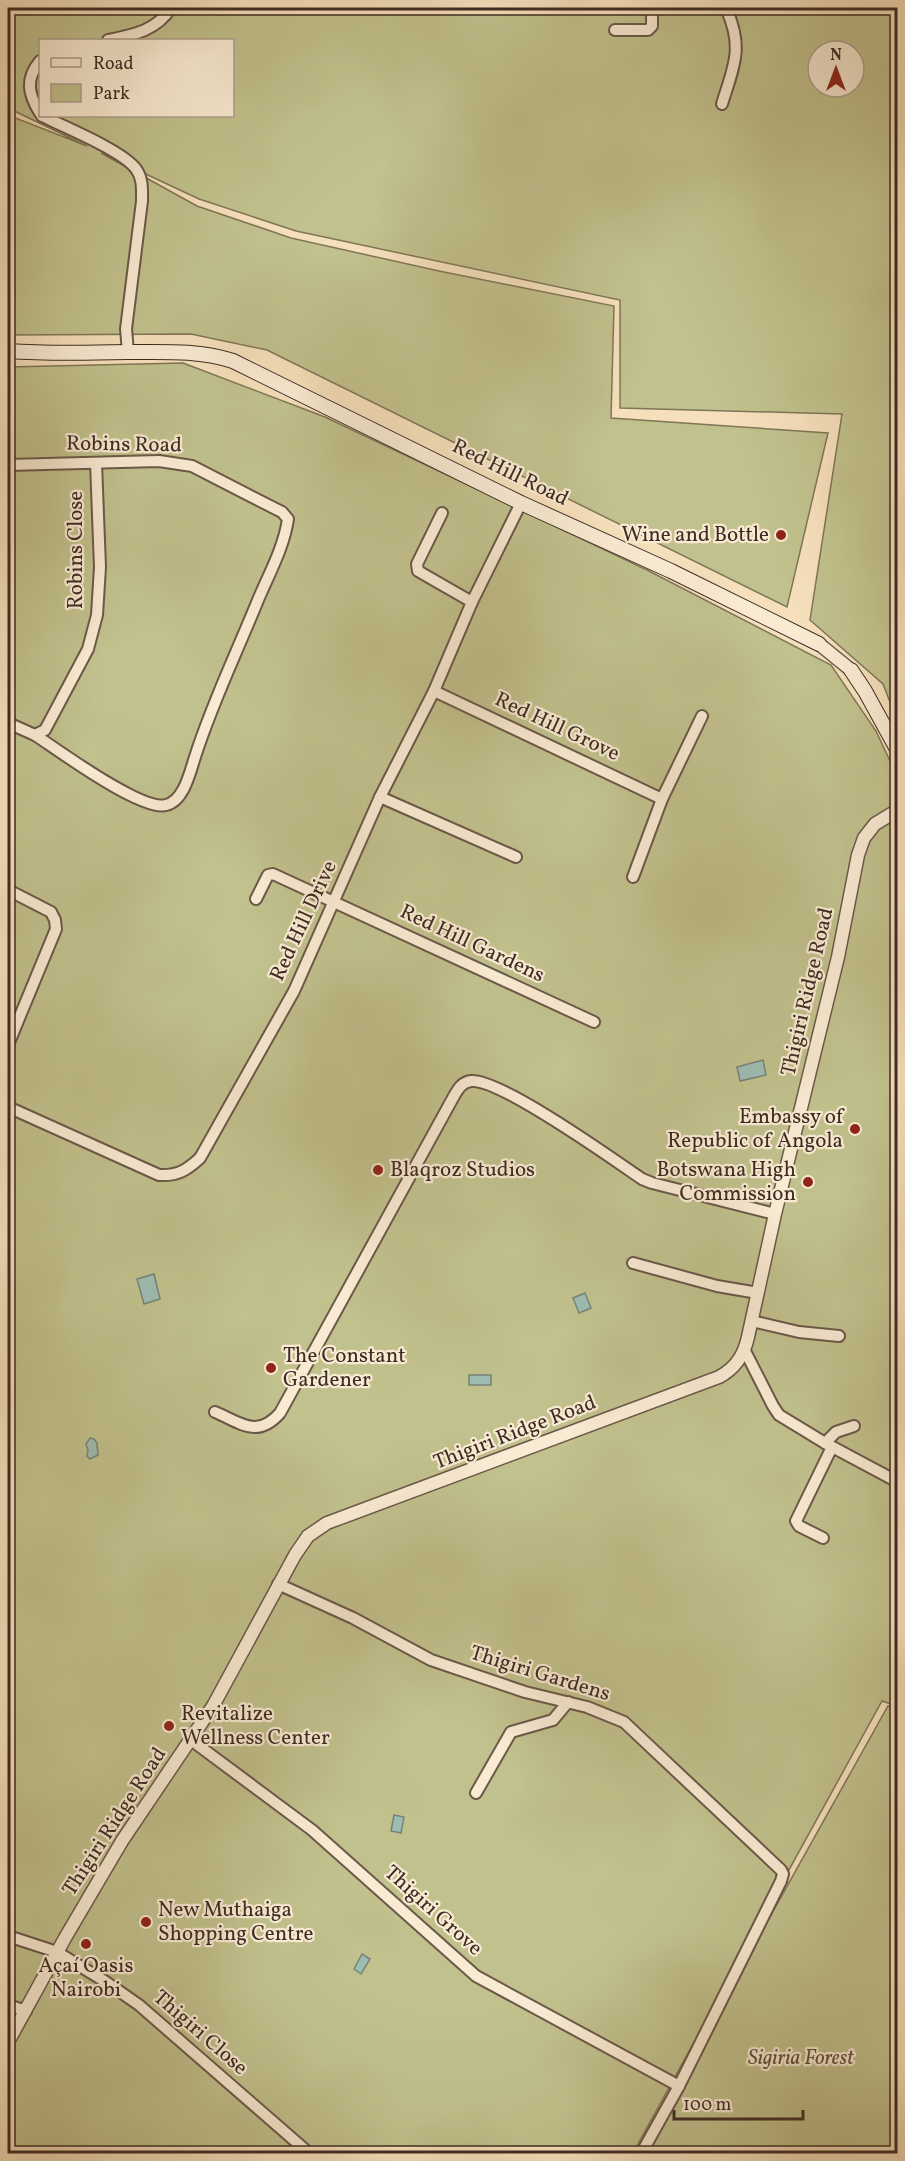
<svg xmlns="http://www.w3.org/2000/svg" width="905" height="2161" font-family="Vollkorn,serif">
<style>
.green{fill:#c1c18d;stroke:#807658;stroke-width:1.5;fill-rule:evenodd}
.water{fill:#9dbdb3;stroke:#778379;stroke-width:1.5}
.lines{fill:none;stroke-linecap:round;stroke-linejoin:round}
.minor-casing{stroke:#6c5849;stroke-width:14}
.tertiary-casing{stroke:#6c5849;stroke-width:15}
.secondary-casing{stroke:#3e2b23;stroke-width:16}
.minor{stroke:#f9ebd3;stroke-width:10}
.tertiary{stroke:#f9ebd3;stroke-width:12}
.secondary{stroke:#f9ebd3;stroke-width:14}
.poi-dot{fill:#8f2418;stroke:#f9ebd3;stroke-width:2}
.labels{text-anchor:middle;dominant-baseline:central;stroke-width:4.5;stroke-linejoin:round;paint-order:stroke}
.street-label{font-size:21px;fill:#3e2b23;stroke:#f9ebd3}
.poi-label{font-size:21px;fill:#3e2b23;stroke:#f9ebd3;text-anchor:start}
.park-label{font-size:21px;font-style:italic;fill:#5f503e;stroke:#f9ebd3}
</style>
<rect width="100%" height="100%" fill="#f6e0bc"/>
<filter id="stains"><feTurbulence type="fractalNoise" baseFrequency=".00333" numOctaves="4"/><feColorMatrix values="0 0 0 0 .2 0 0 0 0 .09 0 0 0 0 .02 0 0 0 .5 -.17"/></filter>
<radialGradient id="worn" r=".72"><stop offset=".6" stop-color="#630" stop-opacity="0"/><stop offset="1" stop-color="#630" stop-opacity=".3"/></radialGradient>
<g class="green">
<path d="M8,8H897V720L883,684L810,620L842,414L620,408V300L296,231L199,199L101,153L197,206L291,238L439,271L614,306L611,418L828,433L787,607L267,350L191,334L8,335V115L87,146L8,108ZM40,40H232V116H40ZM818,51H854V87H818Z"/>
<path d="M183,363L325,417L647,570L831,665L876,731L898,778L897,1706L882,1701L633,2153H8V367Z"/>
<path d="M888,1706L897,1709V2153L637,2154Z"/>
</g>
<g class="water">
<path d="M763,1060L766,1075L740,1081L737,1067Z"/>
<path d="M154,1274L160,1299L144,1304L137,1279Z"/>
<path d="M585,1293L591,1308L579,1313L573,1298Z"/>
<rect x="469" y="1375" width="22" height="10"/>
<path d="M90,1438L94,1439L97,1443L98,1455L90,1459L87,1456L88,1450L86,1444Z"/>
<path d="M394,1815L404,1817L401,1833L391,1831Z"/>
<path d="M362,1954L370,1959L361,1974L354,1969Z"/>
</g>
<g class="lines">
<defs>
<g id="minor">
<path d="M615,30H648L652,26V8"/>
<path d="M108,40C133,35 156,31 171,8"/>
<path d="M40,61C25,79 28,94 40,113"/>
<path d="M722,104C734,65 744,48 726,8"/>
<path d="M42,116C65,127 123,151 136,169C143,178 142,190 142,201L126,329L128,352"/>
<path d="M8,465L159,461L192,466L272,507L282,512L288,519C284,547 269,574 258,600C237,652 212,703 195,757C190,772 184,801 166,805C142,812 58,750 35,735"/>
<path d="M442,513L417,564L418,571L472,602"/>
<path d="M434,691L662,799"/>
<path d="M8,723L35,735L45,730L88,649L97,615L100,567L96,463"/>
<path d="M380,797L516,857"/>
<path d="M633,877L662,799L702,716"/>
<path d="M8,890L51,912L55,920L56,929L8,1045"/>
<path d="M256,899L268,875L273,874L594,1022"/>
<path d="M8,1107L159,1175C178,1176 187,1170 200,1158L294,991L380,797L434,691L472,602L521,503"/>
<path d="M633,1263L717,1286L758,1293"/>
<path d="M752,1321L799,1332L839,1336"/>
<path d="M745,1351L773,1406L779,1415L825,1443L898,1482"/>
<path d="M215,1412C241,1423 257,1439 280,1413L454,1096C458,1089 462,1082 471,1081C499,1078 613,1159 642,1179L652,1183L775,1214"/>
<path d="M825,1443L836,1432L854,1426"/>
<path d="M823,1538L799,1526L796,1521L832,1447"/>
<path d="M278,1584L353,1618L431,1660L525,1692L587,1707L624,1722L781,1870L783,1874L781,1881L679,2086L641,2154"/>
<path d="M191,1740L312,1830L476,1976L679,2086"/>
<path d="M476,1793L511,1732L553,1720L568,1702"/>
<path d="M8,1936L57,1952L106,1982L139,2005L310,2154"/>
<path d="M8,2005L26,2011"/>
</g>
<g id="tertiary">
<path d="M819,644L851,670"/>
<path d="M8,2042L65,1938L122,1841L213,1706L295,1555L308,1536L327,1523L719,1377C736,1368 744,1355 748,1337L775,1214L838,957L858,855L864,838L875,824L898,810"/>
</g>
<g id="secondary">
<path d="M8,351C48,354 88,353 128,352C165,352 198,350 233,361L521,503L671,571L819,644"/>
<path d="M851,670L865,691L898,751"/>
</g>
</defs>
<use href="#minor" class="minor-casing"/>
<use href="#tertiary" class="tertiary-casing"/>
<use href="#secondary" class="secondary-casing"/>
<use href="#minor" class="minor"/>
<use href="#tertiary" class="tertiary"/>
<use href="#secondary" class="secondary"/>
</g>
<g class="poi-dot">
<circle cx="781" cy="535" r="6"/>
<circle cx="855" cy="1129" r="6"/>
<circle cx="378" cy="1170" r="6"/>
<circle cx="808" cy="1182" r="6"/>
<circle cx="271" cy="1368" r="6"/>
<circle cx="169" cy="1726" r="6"/>
<circle cx="146" cy="1922" r="6"/>
<circle cx="86" cy="1944" r="6"/>
</g>
<g class="labels">
<g class="street-label">
<text transform="translate(124 445) rotate(1)">Robins Road</text>
<text transform="translate(510 473) rotate(26)">Red Hill Road</text>
<text transform="translate(76 550) rotate(-90)">Robins Close</text>
<text transform="translate(557 727) rotate(25)">Red Hill Grove</text>
<text transform="translate(304 921) rotate(-65)">Red Hill Drive</text>
<text transform="translate(472 944) rotate(25)">Red Hill Gardens</text>
<text transform="translate(808 992) rotate(-77)">Thigiri Ridge Road</text>
<text transform="translate(515 1433) rotate(-21)">Thigiri Ridge Road</text>
<text transform="translate(540 1674) rotate(17)">Thigiri Gardens</text>
<text transform="translate(115 1822) rotate(-57)">Thigiri Ridge Road</text>
<text transform="translate(433 1911) rotate(42)">Thigiri Grove</text>
<text transform="translate(200 2033) rotate(41)">Thigiri Close</text>
</g>
<g class="poi-label">
<text x="769" y="535" text-anchor="end">Wine and Bottle</text>
<text x="843" y="1117" text-anchor="end">Embassy of<tspan x="843" dy="24">Republic of Angola</tspan></text>
<text x="390" y="1170">Blaqroz Studios</text>
<text x="796" y="1170" text-anchor="end">Botswana High<tspan x="796" dy="24">Commission</tspan></text>
<text x="283" y="1356">The Constant<tspan x="283" dy="24">Gardener</tspan></text>
<text x="181" y="1714">Revitalize<tspan x="181" dy="24">Wellness Center</tspan></text>
<text x="158" y="1910">New Muthaiga<tspan x="158" dy="24">Shopping Centre</tspan></text>
<text x="86" y="1966" text-anchor="middle">Açaí Oasis<tspan x="86" dy="24">Nairobi</tspan></text>
</g>
<g class="park-label">
<text x="801" y="2058">Sigiria Forest</text>
</g>
</g>
<rect width="905" height="2161" fill="none" stroke="#f6e0bc" stroke-width="30"/>
<rect x="9" y="9" width="887" height="2143" fill="none" stroke="#3e2b23" stroke-width="3"/>
<rect x="15" y="15" width="875" height="2131" fill="none" stroke="#3e2b23" stroke-width="1.5"/>
<rect x="39" y="39" width="195" height="78" fill="#f9ebd3" stroke="#ae9e8d" stroke-width="1.5"/>
<rect x="51" y="58" width="30" height="9" fill="#f9ebd3" stroke="#ae9e8d" stroke-width="1.5"/>
<text x="93" y="69" font-size="18" fill="#3e2b23">Road</text>
<rect x="51" y="84" width="30" height="18" fill="#c1c18d" stroke="#ae9e8d" stroke-width="1.5"/>
<text x="93" y="99" font-size="18" fill="#3e2b23">Park</text>
<g transform="translate(836 69)"><circle r="28" fill="#f9ebd3" stroke="#ae9e8d" stroke-width="1.5"/>
<path d="M0-4.5L10 22L0 15L-10 22Z" fill="#8f2418"/>
<text y="-9" font-size="16" font-weight="bold" text-anchor="middle" fill="#3e2b23">N</text>
</g>
<path d="M674 2110v9h129v-9" fill="none" stroke="#3e2b23" stroke-width="3"/>
<text x="683" y="2110" font-size="18" fill="#3e2b23" stroke="#f9ebd3" stroke-width="4.5" paint-order="stroke">100 m</text>
<rect width="100%" height="100%" filter="url(#stains)"/>
<rect width="100%" height="100%" fill="url(#worn)"/>
</svg>
